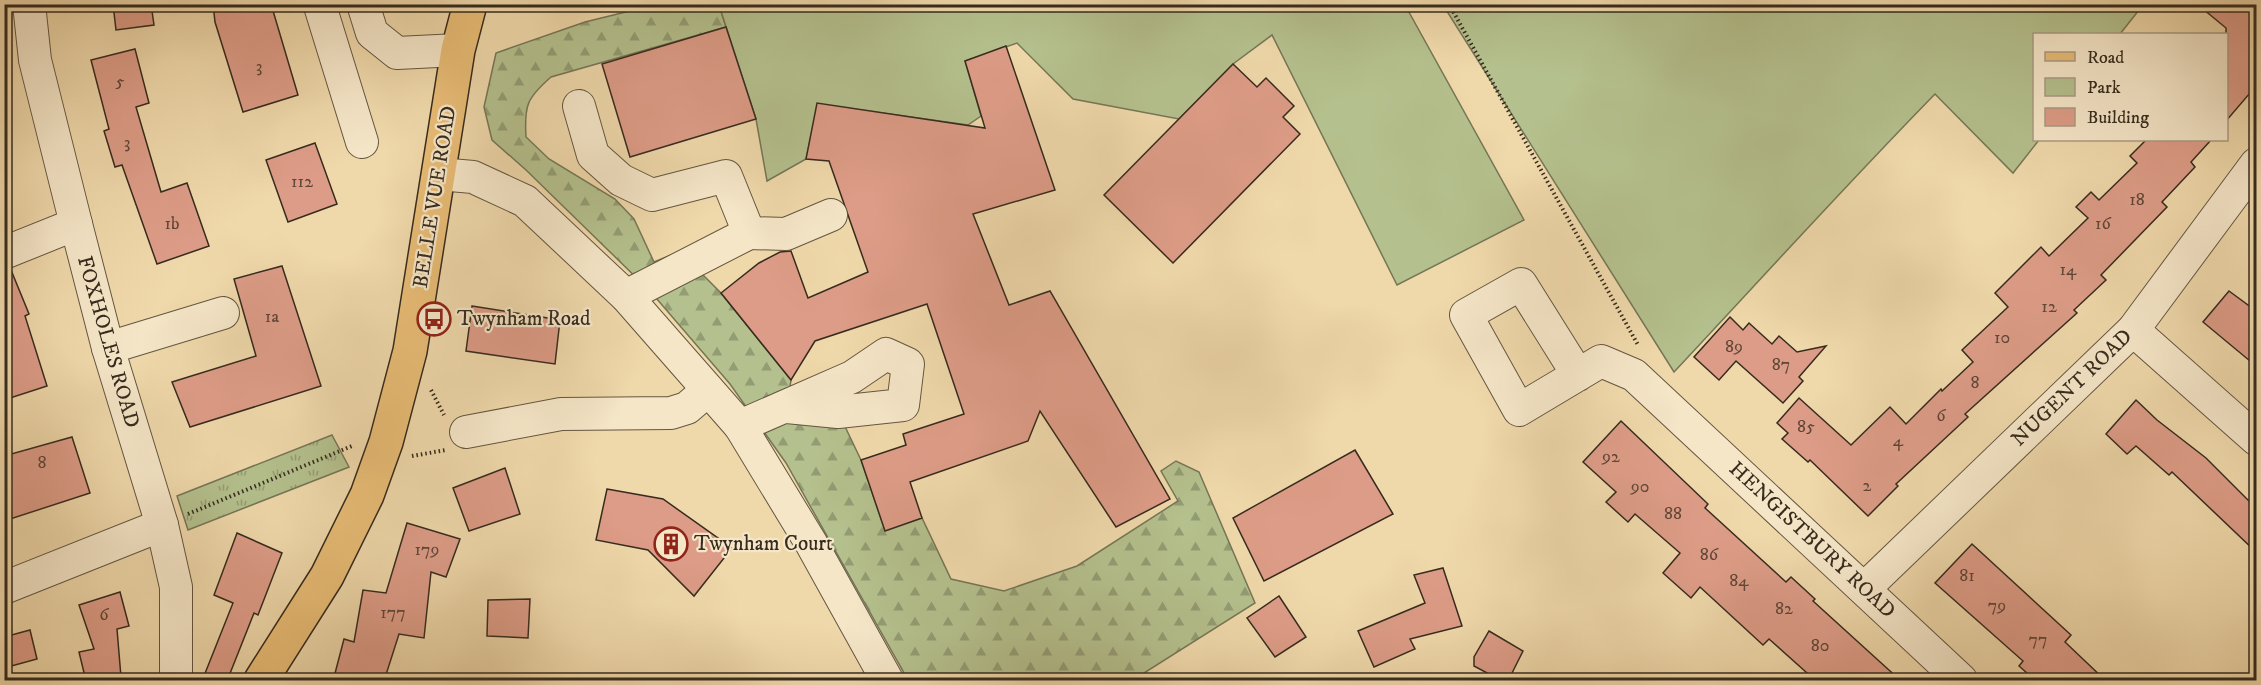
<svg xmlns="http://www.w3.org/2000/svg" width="2261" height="685" font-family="'IM FELL DW Pica',serif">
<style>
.grass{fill:url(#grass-tufts);stroke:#757656;stroke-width:1.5}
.forest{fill:url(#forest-firs);stroke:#757656;stroke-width:1.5}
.park{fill:#b4c08d;stroke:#757656;stroke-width:1.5}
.building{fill:#dd9c87;stroke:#362b1e;stroke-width:1.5}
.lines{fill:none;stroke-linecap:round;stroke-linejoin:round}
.minor-casing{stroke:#645641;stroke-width:34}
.major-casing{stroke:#362b1e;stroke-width:36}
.path{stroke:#362b1e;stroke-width:4;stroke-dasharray:1.5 3;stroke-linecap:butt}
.minor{stroke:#f5e6c8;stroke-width:32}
.major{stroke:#e8bc75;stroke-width:33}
.labels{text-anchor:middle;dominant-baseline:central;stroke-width:4.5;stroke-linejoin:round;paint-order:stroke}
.number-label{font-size:18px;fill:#604738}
.street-label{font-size:21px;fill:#362b1e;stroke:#f5e6c8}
.poi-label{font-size:21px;fill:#362b1e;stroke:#f5e6c8;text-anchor:start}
</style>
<defs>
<pattern id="grass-tufts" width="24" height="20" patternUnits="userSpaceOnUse" patternTransform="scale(1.5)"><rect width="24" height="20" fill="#b4c08d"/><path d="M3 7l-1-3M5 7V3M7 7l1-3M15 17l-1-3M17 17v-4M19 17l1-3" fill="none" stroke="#939c73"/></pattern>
<pattern id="forest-firs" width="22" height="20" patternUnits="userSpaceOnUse" patternTransform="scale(1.5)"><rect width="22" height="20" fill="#b4c08d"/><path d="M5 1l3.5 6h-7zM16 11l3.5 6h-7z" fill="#939c73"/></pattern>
</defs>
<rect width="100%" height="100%" fill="#efd8aa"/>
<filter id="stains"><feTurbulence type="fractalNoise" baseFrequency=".00333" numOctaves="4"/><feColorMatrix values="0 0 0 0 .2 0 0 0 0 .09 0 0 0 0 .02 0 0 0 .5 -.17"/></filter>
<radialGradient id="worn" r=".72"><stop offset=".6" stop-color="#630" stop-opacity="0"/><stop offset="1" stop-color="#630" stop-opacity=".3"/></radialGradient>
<path class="grass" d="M332,435L349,467L188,530L177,496Z"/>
<path class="forest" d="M654,5H719L726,27L551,77C527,98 524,105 526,137L549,159L615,199L634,219L654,262L683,250L691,263L721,293L791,380L787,407L838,412L861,460L885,530L922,518L951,579L1004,591L1077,566L1178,501L1161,471L1176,461L1199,472L1255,603L1133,680H908L786,463L730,384L650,291L526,170L492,140L484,107L496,53L585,22Z"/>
<g class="park">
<path d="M719,5H1405L1524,220L1397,285L1272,35L1233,64L1179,119L1073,99L1017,43L965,61L981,116L968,125L818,104L806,159L767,181L756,119Z"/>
<path d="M1443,5H2143L2120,34H2034V140H2039L2013,173L1935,94C1846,185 1761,279 1674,372Z"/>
</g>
<g class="building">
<path d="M113,4H151L154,25L116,30Z"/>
<path d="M213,4H271L298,95L243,112L215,22Z"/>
<path d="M2197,4H2256V86L2226,121V28Z"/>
<path d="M726,27L756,119L630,157L602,64Z"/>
<path d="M1006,46L1055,190L973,214L1009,305L1050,291L1170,499L1116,527L1040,411L1028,441L910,482L922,518L885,531L861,460L906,445L903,434L964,414L927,304L815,341L791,380L721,293L759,263L780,252L791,251L808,298L868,272L829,161L806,159L817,103L985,128L965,61Z"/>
<path d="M135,49L149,103L136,107L161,192L187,183L209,246L157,264L122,165L115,167L104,131L109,129L91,60Z"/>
<path d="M1233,64L1257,87L1266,78L1294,106L1283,117L1300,134L1173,263L1104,195Z"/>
<path d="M2146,140H2211L2191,162L2195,167L2162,202L2167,207L2101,275L2106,280L2074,310L2077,313L1965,414L1968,417L1896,484L1898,486L1868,516L1810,460L1808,462L1782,439L1788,433L1777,423L1799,398L1851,445L1890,407L1906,424L1941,389L1942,391L1973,362L1962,350L2008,307L1995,293L2041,247L2049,256L2088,218L2076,207L2091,192L2099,200L2137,163L2130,156Z"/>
<path d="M315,143L337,204L288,222L266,160Z"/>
<path d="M282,266L321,386L190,427L172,382L256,356L234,279Z"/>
<path d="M11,270L29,314L25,316L47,386L4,400V271Z"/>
<path d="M2229,291L2256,311V366L2203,322Z"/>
<path d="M472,306L560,320L555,364L466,351Z"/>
<path d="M1730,317L1743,330L1749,323L1772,344L1779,336L1797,352L1826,346L1799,377L1803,381L1783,403L1736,361L1719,380L1694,357Z"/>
<path d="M2136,400L2157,420L2206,458L2256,508V552L2172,472L2169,475L2136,446L2127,454L2106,434Z"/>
<path d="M1621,421L1708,504L1705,508L1786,582L1791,577L1815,599L1813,601L1901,681H1816L1769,639L1763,645L1700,587L1691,598L1663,573L1680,553L1635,514L1628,522L1606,502L1616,492L1583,462Z"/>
<path d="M72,437L90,493L4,521V456Z"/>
<path d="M1355,450L1393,514L1264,581L1233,518Z"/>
<path d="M505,468L520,514L469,531L453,488Z"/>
<path d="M607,489L663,499L732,548L694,596L648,550L596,540Z"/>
<path d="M407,523L460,539L446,577L431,572L424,638L399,634L384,681H333L344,639L354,642L363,590L386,593Z"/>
<path d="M237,533L282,553L258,615L254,613L227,681H202L233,603L214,595Z"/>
<path d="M1972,544L2071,635L2065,642L2106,681H2036L2019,666L2023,661L1935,583Z"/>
<path d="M1443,568L1462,626L1410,639L1415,649L1374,667L1358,631L1425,603L1414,575Z"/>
<path d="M120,592L129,626L117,629L121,677L86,681L79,652L94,649L79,605Z"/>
<path d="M1279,596L1306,637L1275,657L1247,618Z"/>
<path d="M530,599L528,638L487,636L488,600Z"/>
<path d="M30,630L37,659L4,668V637Z"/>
<path d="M1489,631L1523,651L1508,681H1502L1474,666V657Z"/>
</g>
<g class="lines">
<defs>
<g id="minor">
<path d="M29,4L35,60L76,224L108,348L162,525L176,587V680"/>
<path d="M325,4L320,6L362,142"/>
<path d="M363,4L372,33L397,53L458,50"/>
<path d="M579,106L593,155L621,180L652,195L726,176L749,233L626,296"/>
<path d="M439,174L473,177L525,201L626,296L740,426L811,543L887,680"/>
<path d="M749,233L786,234L831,215"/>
<path d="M4,253L76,224"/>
<path d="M2133,330L2256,439"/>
<path d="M108,348L223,313"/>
<path d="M1578,375L1521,284L1466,315L1519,410L1601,361L1634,375L1961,680"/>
<path d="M740,426L852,377L886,354L908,364L903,405L838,412L787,407"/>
<path d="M466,432L561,414L671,413L687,408L708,390"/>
<path d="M4,588L162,525"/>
<path d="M1864,589L2133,330L2256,164"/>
</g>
<path id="major" d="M261,680L327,576L367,495L386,442L410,351L458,50L470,4"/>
</defs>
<use href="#minor" class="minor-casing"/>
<use href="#major" class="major-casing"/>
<g class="path">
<path d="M1449,4L1638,345"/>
<path d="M431,390L444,415"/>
<path d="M412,456L446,450"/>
<path d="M188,514L352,446"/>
</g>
<use href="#minor" class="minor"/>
<use href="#major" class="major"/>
</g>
<defs>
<symbol id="bus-ring" viewBox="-11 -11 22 22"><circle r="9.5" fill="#f5e6c8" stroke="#8f2418" stroke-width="1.5"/><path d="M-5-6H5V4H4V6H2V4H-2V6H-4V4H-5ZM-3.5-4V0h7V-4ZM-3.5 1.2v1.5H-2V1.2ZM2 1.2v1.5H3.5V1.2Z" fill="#8f2418"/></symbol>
<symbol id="building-ring" viewBox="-11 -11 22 22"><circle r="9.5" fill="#f5e6c8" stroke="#8f2418" stroke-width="1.5"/><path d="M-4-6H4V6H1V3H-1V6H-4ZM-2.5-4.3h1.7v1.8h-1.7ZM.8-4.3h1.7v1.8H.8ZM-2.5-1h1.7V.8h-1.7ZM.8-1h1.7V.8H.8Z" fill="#8f2418"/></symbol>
</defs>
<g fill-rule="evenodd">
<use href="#bus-ring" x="415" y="300" width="38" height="38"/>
<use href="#building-ring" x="652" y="525" width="38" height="38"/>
</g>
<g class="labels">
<g class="number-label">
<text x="259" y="67">3</text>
<text x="120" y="82">5</text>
<text x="127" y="143">3</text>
<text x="302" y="182">112</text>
<text x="2137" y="200">18</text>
<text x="172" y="224">1b</text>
<text x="2103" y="224">16</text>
<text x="2068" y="270">14</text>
<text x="2049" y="307">12</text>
<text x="272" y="317">1a</text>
<text x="2002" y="338">10</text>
<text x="1734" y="347">89</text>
<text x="1781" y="365">87</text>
<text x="1975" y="383">8</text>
<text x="1941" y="416">6</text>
<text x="1806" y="427">85</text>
<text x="1898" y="441">4</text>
<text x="1611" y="457">92</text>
<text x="42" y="463">8</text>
<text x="1867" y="486">2</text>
<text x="1640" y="487">90</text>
<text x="1673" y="514">88</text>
<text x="427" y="550">179</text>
<text x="1709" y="555">86</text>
<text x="1967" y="576">81</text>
<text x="1739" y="581">84</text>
<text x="1997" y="606">79</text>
<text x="1784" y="609">82</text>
<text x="393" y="613">177</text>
<text x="104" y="615">6</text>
<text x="2038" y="640">77</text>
<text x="1820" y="646">80</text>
</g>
<g class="street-label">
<text transform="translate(435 197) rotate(-81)">BELLE VUE ROAD</text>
<text transform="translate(108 342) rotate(74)">FOXHOLES ROAD</text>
<text transform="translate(2072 388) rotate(-44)">NUGENT ROAD</text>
<text transform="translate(1812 540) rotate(43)">HENGISTBURY ROAD</text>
</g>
<g class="poi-label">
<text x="457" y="319">Twynham Road</text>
<text x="694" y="544">Twynham Court</text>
</g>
</g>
<rect width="2261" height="685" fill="none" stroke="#efd8aa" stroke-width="24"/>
<rect x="6" y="6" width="2249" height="673" fill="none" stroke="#362b1e" stroke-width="3"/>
<rect x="12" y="12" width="2237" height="661" fill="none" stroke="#362b1e" stroke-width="1.5"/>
<rect x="2033" y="33" width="195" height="108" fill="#f5e6c8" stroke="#a99b84" stroke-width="1.5"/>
<rect x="2045" y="52" width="30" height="9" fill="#e8bc75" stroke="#a99b84" stroke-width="1.5"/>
<text x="2087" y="63" font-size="18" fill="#362b1e">Road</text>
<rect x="2045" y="78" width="30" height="18" fill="#b4c08d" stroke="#a99b84" stroke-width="1.5"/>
<text x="2087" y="93" font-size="18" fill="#362b1e">Park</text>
<rect x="2045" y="108" width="30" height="18" fill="#dd9c87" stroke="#a99b84" stroke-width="1.5"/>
<text x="2087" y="123" font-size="18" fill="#362b1e">Building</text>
<rect width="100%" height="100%" filter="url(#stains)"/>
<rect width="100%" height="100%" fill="url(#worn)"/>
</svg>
